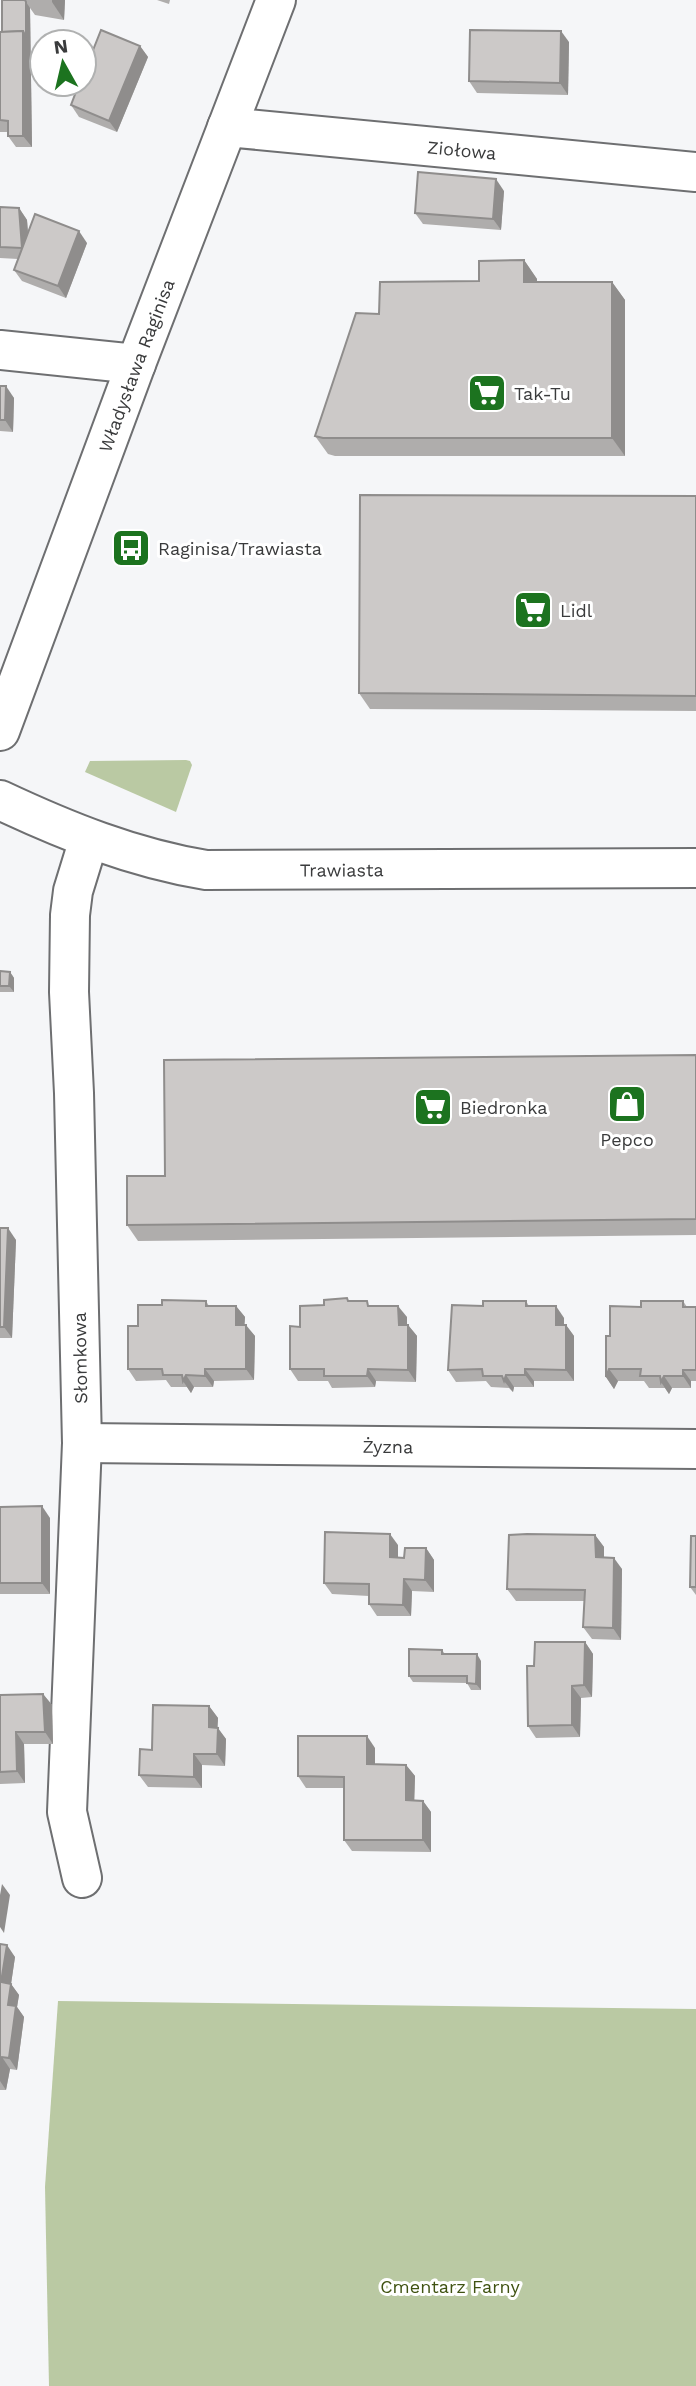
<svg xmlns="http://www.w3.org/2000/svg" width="696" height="2386" font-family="'Work Sans',sans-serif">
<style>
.green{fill:#bac9a3}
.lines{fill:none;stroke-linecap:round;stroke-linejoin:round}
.minor-casing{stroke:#6e6f71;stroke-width:42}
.minor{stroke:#fff;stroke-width:38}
.wall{fill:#afadac}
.shaded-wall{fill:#8f8d8c}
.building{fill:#ccc9c8;stroke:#8f8d8c;stroke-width:2}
.labels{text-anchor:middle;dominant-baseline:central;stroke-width:6;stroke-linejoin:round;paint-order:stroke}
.street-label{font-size:18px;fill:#3a3b3c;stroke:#fff}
.poi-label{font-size:18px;fill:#3a3b3c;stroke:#fff;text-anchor:start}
.park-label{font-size:18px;fill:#3f5211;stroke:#fff}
</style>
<rect width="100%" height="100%" fill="#f5f6f8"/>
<g class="green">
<path d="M186,760L190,761L192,765L176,812L85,772L90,761Z"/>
<path d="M58,2001L696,2009V2386H49L45,2187Z"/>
</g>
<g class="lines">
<defs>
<g id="minor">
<path id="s1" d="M227,127L696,172"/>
<path d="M0,350L136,364"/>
<path id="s2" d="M0,731L136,364L276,0"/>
<path id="s3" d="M0,800C66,831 133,858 206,870L696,868"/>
<path id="s4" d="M82,1443L696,1449"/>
<path d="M82,1878L67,1812L82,1443L74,1093L69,992L70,915L73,891L89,839"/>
</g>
</defs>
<use href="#minor" class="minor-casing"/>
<use href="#minor" class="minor"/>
</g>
<g class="wall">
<path d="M2,0H65L64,20L35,15L30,8L32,147H16L8,136V132H0V32H2Z"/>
<path d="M157,0H170L169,4Z"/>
<path d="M569,42L568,95L477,93L469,81Z"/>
<path d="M140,46L148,57L117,132L79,117L71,105Z"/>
<path d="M504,191L501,230L423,224L415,213Z"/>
<path d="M0,207L19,208L27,220L28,233L87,243L66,298L22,281L14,270L18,259L0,258Z"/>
<path d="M524,260L537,279V282H612L625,300V456H335L328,454L315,436L379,314L479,281Z"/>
<path d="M0,386L14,398L13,432L0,431Z"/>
<path d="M696,496V711L370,709L359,693Z"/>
<path d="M0,971L10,972L14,978V992H0Z"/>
<path d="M696,1055V1235L138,1241L127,1225L165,1176Z"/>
<path d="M0,1228L16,1240L12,1338H0Z"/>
<path d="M206,1301L209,1306H236L245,1317L244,1325L255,1336L254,1380L214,1381L213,1387H194L191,1393L187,1387H171L166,1380L136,1381L128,1369L138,1326L162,1305Z"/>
<path d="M348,1301L371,1306L407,1317V1325H408L417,1336L416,1382L376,1381L375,1387L332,1388L328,1381H298L290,1369L300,1327L324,1305Z"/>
<path d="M526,1301L529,1306L564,1318V1325H566L574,1336V1381H534V1387H514L513,1392L509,1388L491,1387L486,1381L456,1382L448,1370L483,1306Z"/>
<path d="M683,1301L687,1307H696V1381H691V1388H672L669,1394L665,1388H649L644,1381H618L614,1389L606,1377L610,1336L641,1307Z"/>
<path d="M0,1507L50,1518V1594H0Z"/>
<path d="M595,1535L604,1547V1557L622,1569L621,1640L592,1639L583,1627L584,1601H516L507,1589Z"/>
<path d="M696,1536V1595L690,1587Z"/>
<path d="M398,1545V1558H404L426,1548L434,1560V1592L412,1591L411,1616H377L369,1604V1596L332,1594L324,1583Z"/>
<path d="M585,1642L593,1654L592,1697L581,1698L580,1737L536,1738L528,1726L534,1666Z"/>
<path d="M442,1650L445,1654L481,1661V1690H471L467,1683L413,1682L409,1676Z"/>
<path d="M43,1694L52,1705L53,1744H24L25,1783L0,1784V1695Z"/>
<path d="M209,1706L218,1718L217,1728L226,1739L225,1766L202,1765V1788L148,1787L139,1775L152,1750Z"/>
<path d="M375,1748V1764L406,1765L415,1776L414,1800L423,1801L431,1812V1852L352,1851L344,1840V1788H306L298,1776Z"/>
<path d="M0,1944L15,1957L11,1984L19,1995L17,2007L24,2017L17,2070L10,2069L6,2090H0Z"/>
</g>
<g class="shaded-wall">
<path d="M52,0H65L64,20L52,2Z"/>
<path d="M26,2L30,8L32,147L23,136V31Z"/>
<path d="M561,31L569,42L568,95L560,83Z"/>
<path d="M140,46L148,57L117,132L109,121Z"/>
<path d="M496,179L504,191L501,230L493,219Z"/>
<path d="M19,208L27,220L30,260L22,248Z"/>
<path d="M79,231L87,243L66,298L58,286Z"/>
<path d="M524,260L537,279V300L524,282Z"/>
<path d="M612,282L625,300V456L612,438Z"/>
<path d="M6,386L14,398L13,432L5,420Z"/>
<path d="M10,972L14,978V992L9,986Z"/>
<path d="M8,1228L16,1240L12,1338L4,1327Z"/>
<path d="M236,1306L245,1317L244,1336L236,1325Z"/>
<path d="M398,1306L407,1317V1336L399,1325Z"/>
<path d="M556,1306L564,1318V1337L556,1325Z"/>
<path d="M246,1325L255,1336L254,1380L246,1369Z"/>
<path d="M408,1325L417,1336L416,1382L408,1370Z"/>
<path d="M566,1325L574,1336V1381L566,1370Z"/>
<path d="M205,1369L214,1381L213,1387L205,1376Z"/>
<path d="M368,1369L376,1381L375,1387L367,1376Z"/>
<path d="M525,1369L534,1381V1387L525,1375Z"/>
<path d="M609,1369L618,1381L614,1389L606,1377Z"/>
<path d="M683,1370L691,1381V1388L683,1376Z"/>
<path d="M186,1375L194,1387L191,1393L183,1381Z"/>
<path d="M506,1375L514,1387L513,1392L504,1381Z"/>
<path d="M664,1376L672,1388L669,1394L661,1382Z"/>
<path d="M42,1506L50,1518V1594L42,1583Z"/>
<path d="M390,1534L398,1545V1569L390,1557Z"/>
<path d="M595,1535L604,1547V1568L596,1557Z"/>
<path d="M426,1548L434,1560V1592L425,1580Z"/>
<path d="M614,1558L622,1569L621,1640L613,1628Z"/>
<path d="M404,1579L412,1591L411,1616L403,1605Z"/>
<path d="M585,1642L593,1654L592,1697L584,1685Z"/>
<path d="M477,1654L481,1661V1690L476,1684Z"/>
<path d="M572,1686L581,1698L580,1737L572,1725Z"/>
<path d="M43,1694L52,1705L53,1744L45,1732Z"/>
<path d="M209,1706L218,1718L217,1739L209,1727Z"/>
<path d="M218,1728L226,1739L225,1766L217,1754Z"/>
<path d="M16,1732L24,1744L25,1783L17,1771Z"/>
<path d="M367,1736L375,1748V1776L367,1764Z"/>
<path d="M194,1754L202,1765V1788L194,1777Z"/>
<path d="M406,1765L415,1776L414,1812L406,1800Z"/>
<path d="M423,1801L431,1812V1852L423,1840Z"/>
<path d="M2,1884L10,1895L4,1933L0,1927V1895Z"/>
<path d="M7,1945L15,1957L11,1984L19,1995L17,2007L24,2017L17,2070L9,2058L8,2005L1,1982Z"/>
<path d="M2,2057L10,2069L6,2090L0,2081V2067Z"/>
</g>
<g class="building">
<path d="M2,0H25L26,2V37L23,31L2,32Z"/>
<path d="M101,30L140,46L109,121L71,105L79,84H84V73Z"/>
<path d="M470,30L561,31L560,83L469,81Z"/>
<path d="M23,31V136H8V121L0,120V32Z"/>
<path d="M418,172L496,179L493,219L415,213Z"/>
<path d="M0,207L19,208L22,248L0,247Z"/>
<path d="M35,214L79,231L58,286L14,270Z"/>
<path d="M524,260V282H612V438H323L315,436L356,313L379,314L380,282L479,281V261Z"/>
<path d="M0,386H6L5,420H0Z"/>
<path d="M360,495L696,496V696L359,693Z"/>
<path d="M0,971L10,972L9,986H0Z"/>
<path d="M696,1055V1219L127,1225V1176H165L164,1060Z"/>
<path d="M0,1228H8L4,1327H0Z"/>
<path d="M347,1298L348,1301H367L368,1306H398L399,1325H408V1370L368,1369L367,1376H324V1369H290V1326L300,1327V1306L324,1305V1300Z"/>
<path d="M162,1300L206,1301V1306H236V1325H246V1369H205V1376L186,1375L183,1381L182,1375H163L162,1369H128V1326H138V1305H162Z"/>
<path d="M483,1301H526V1306H556V1325H566V1370L525,1369V1375H506L504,1381L502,1376H483L482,1369L448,1370L452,1305L483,1306Z"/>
<path d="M641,1301H683V1307H696V1370H683V1376H664L661,1382L660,1376H640L641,1369H609L606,1377V1336H610V1306L641,1307Z"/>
<path d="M42,1506V1583H0V1507Z"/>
<path d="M325,1532L390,1534V1557L404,1558L405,1548H426L425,1580L404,1579L403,1605L369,1604V1584L324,1583Z"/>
<path d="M527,1534L595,1535L596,1557L614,1558L613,1628L583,1627L585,1590L507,1589L509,1535Z"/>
<path d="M691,1536H696V1587H690Z"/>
<path d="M535,1642H585L584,1685L572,1686V1725L528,1726L527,1666H534Z"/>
<path d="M409,1649L442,1650V1654H477L476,1684L467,1683V1676H409Z"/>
<path d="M43,1694L45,1732H16L17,1771L0,1772V1695Z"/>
<path d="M153,1705L209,1706V1727L218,1728L217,1754H194V1777L139,1775L140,1749L152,1750Z"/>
<path d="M298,1736H367V1764L406,1765V1800L423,1801V1840H344V1777L298,1776Z"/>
<path d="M0,1944L7,1945L1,1982L11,1984L8,2005L16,2006L9,2058L2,2057L0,2067Z"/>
</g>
<defs>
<symbol id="supermarket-square" viewBox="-11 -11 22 22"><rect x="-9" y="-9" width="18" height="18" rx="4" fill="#1c731f" stroke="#fff"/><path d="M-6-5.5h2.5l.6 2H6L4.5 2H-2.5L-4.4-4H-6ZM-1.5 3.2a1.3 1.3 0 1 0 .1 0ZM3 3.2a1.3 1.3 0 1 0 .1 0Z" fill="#fff"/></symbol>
<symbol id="bus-square" viewBox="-11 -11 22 22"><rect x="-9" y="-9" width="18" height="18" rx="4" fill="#1c731f" stroke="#fff"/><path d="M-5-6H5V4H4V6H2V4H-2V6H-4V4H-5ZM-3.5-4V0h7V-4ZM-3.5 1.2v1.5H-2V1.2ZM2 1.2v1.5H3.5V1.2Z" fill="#fff"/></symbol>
<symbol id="shop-square" viewBox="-11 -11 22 22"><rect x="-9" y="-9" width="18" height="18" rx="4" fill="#1c731f" stroke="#fff"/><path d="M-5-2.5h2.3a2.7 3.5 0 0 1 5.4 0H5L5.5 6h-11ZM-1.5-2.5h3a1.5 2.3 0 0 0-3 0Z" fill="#fff"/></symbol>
</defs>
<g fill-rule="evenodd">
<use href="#supermarket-square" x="465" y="371" width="44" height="44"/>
<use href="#bus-square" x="109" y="526" width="44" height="44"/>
<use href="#supermarket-square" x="511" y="588" width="44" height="44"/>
<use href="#shop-square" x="605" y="1082" width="44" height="44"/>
<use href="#supermarket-square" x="411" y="1085" width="44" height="44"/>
</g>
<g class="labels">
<g class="street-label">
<text stroke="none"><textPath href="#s1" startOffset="236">Ziołowa</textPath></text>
<text stroke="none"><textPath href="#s2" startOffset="390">Władysława Raginisa</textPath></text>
<text stroke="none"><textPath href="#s3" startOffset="354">Trawiasta</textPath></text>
<text transform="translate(80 1358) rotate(-91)">Słomkowa</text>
<text stroke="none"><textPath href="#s4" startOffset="306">Żyzna</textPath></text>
</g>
<g class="poi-label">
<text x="514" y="393">Tak-Tu</text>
<text x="158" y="548">Raginisa/Trawiasta</text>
<text x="560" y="610">Lidl</text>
<text x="460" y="1107">Biedronka</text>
<text x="627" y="1139" text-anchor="middle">Pepco</text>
</g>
<g class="park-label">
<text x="450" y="2286">Cmentarz Farny</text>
</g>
</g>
<g transform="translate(63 63) rotate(352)"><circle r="33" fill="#ffffff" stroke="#b0b1b1" stroke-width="2"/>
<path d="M0-5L12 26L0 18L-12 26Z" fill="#1c731f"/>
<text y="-10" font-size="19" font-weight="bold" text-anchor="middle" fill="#3a3b3c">N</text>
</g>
</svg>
